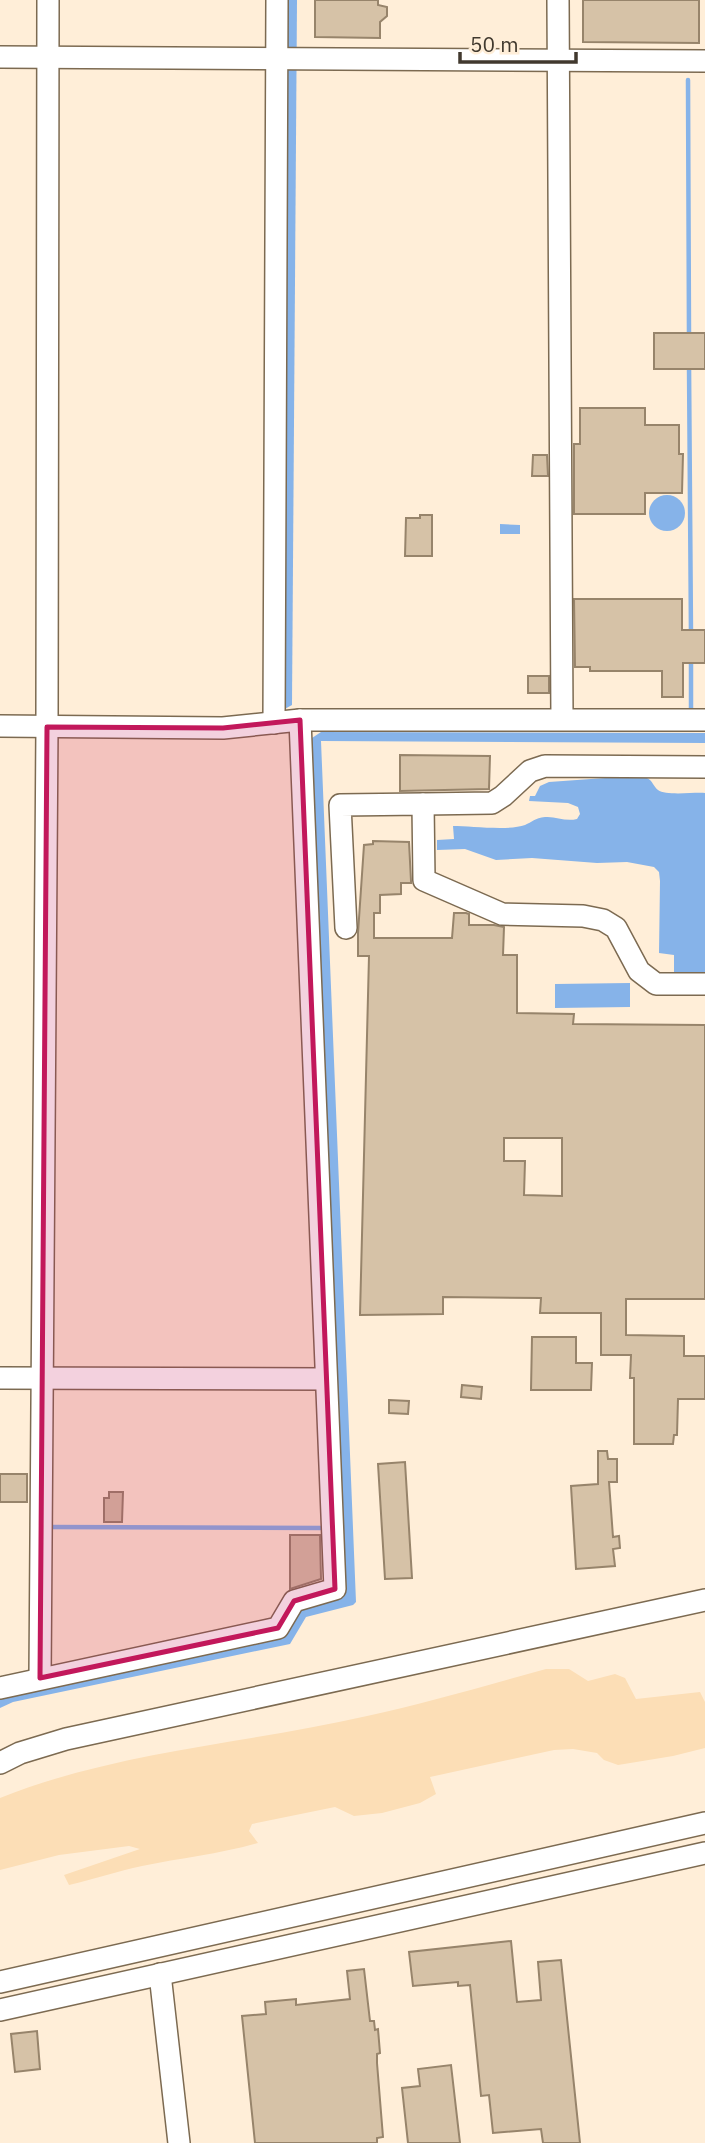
<svg xmlns="http://www.w3.org/2000/svg" width="705" height="2143" font-family="'IBM Plex Sans',sans-serif">
<style>
.green{fill:#fcdeb6}
.water{fill:#86b3e9}
.lines{fill:none;stroke-linecap:round;stroke-linejoin:round}
.stream{stroke:#86b3e9;stroke-width:4.5}
.building{fill:#d6c2a7;stroke:#97846b;stroke-width:2;fill-rule:evenodd}
.minor-casing{stroke:#7c6a51;stroke-width:24}
.minor{stroke:#fff;stroke-width:21}
.marked{fill:#c2185b;fill-opacity:0.2;stroke:#c2185b;stroke-width:5;stroke-linejoin:round}
</style>
<rect width="100%" height="100%" fill="#ffeed8"/>
<path class="green" d="M546,1669H569L588,1681L615,1674L625,1678L636,1699L700,1692L705,1702V1748L673,1756L618,1765L604,1760L597,1753L573,1749L554,1750L430,1777L436,1794L420,1803L382,1813L354,1816L335,1807L252,1824L249,1831L258,1843C220,1854 181,1858 142,1866C118,1871 94,1879 69,1885L64,1875L140,1849L129,1846L59,1855L0,1870V1798C117,1751 245,1744 367,1716C427,1703 487,1685 546,1669Z"/>
<g class="water">
<path d="M286,0H297L292,705L281,711Z"/>
<circle cx="667" cy="513" r="18"/>
<path d="M500,524L520,525V534H500Z"/>
<path d="M321,732L705,733V743L321,741L356,1602L353,1605L306,1617L290,1644L13,1702L0,1708V1697L284,1633L301,1607L343,1595L309,740Z"/>
<path d="M619,777L647,778C653,781 653,786 658,790C666,796 694,792 705,793V974H674V955L659,953L660,881L659,872L654,867L627,862L597,863L532,858L496,860L465,849L437,850V840L454,839L453,826C470,826 509,831 525,825C532,822 535,818 545,817C556,816 565,822 577,819L580,814L578,807L568,803L529,801L530,796H535L540,786L549,782Z"/>
<path d="M630,983V1007L555,1008V984Z"/>
</g>
<g class="lines">
<g class="stream">
<path d="M688,80L689,338"/>
<path d="M689,364L691,636"/>
<path d="M691,658V710"/>
<path d="M49,1527L325,1528"/>
</g>
</g>
<g class="building">
<path d="M315,0H378V5L387,7V16L380,22V38L315,37Z"/>
<path d="M583,0H699V43L583,42Z"/>
<rect x="654" y="333" width="51" height="36"/>
<path d="M580,408H645V425H679V454H683L682,493H645V514H574V444H580Z"/>
<path d="M533,455H547L548,476H532Z"/>
<path d="M420,515H432V556H405L406,518H420Z"/>
<path d="M574,599H682V630H705V663H683V697H662V671H590V667H575Z"/>
<rect x="528" y="676" width="21" height="17"/>
<path d="M400,755L490,756L489,789L400,791Z"/>
<path d="M373,841L409,842L411,881V883H401V894L380,895V913H374V938H452L454,913H466L469,914V925H494L504,927L503,955H517V1013L574,1014L573,1024L705,1025V1299H626V1335L684,1336V1356H705V1399H678L677,1435H674L673,1444H634V1378H630L631,1355H601V1313H540L541,1298L443,1297V1314L360,1315L369,956H358V933L364,845L373,844ZM504,1138H562V1196L524,1195L525,1161H504Z"/>
<path d="M532,1337H576V1363H592L591,1390H531Z"/>
<path d="M462,1385L482,1387L481,1399L461,1397Z"/>
<path d="M389,1400L409,1401L408,1414L389,1413Z"/>
<path d="M598,1451H607L608,1459H617V1482H609L613,1537L619,1536L620,1548L613,1549L615,1566L576,1569L571,1486L598,1484Z"/>
<path d="M405,1462L412,1578L385,1579L378,1464Z"/>
<rect x="0" y="1474" width="27" height="28"/>
<path d="M109,1492H123L122,1522H104V1498H109Z"/>
<path d="M290,1535H320L321,1579L290,1589Z"/>
<path d="M511,1941L517,2002L541,2000L538,1962L561,1960L580,2143H543L541,2129L493,2133L489,2095L481,2096L470,1985L458,1986V1982L413,1986L409,1952Z"/>
<path d="M364,1969L370,2021H374L375,2030L378,2029L380,2053L377,2054V2063L383,2137L377,2138V2143H255L242,2016L266,2014L265,2002L296,1999V2005L350,1999L347,1971Z"/>
<path d="M37,2031L40,2069L15,2072L11,2034Z"/>
<path d="M451,2065L460,2143H408L402,2088L420,2086L418,2069Z"/>
</g>
<g class="lines">
<defs>
<g id="minor">
<path d="M558,0L562,719"/>
<path d="M0,57L705,61"/>
<path d="M274,723L277,0"/>
<path d="M0,726L223,728L300,720H705"/>
<path d="M423,804L492,803L503,796L530,771L545,766L705,767"/>
<path d="M346,928L340,805L423,804L424,880L502,914L583,916L603,920L616,928L639,971L656,984H705"/>
<path d="M0,1378L326,1379"/>
<path d="M40,1678L47,727L48,0"/>
<path d="M0,1688L278,1628L294,1601L335,1589L300,720"/>
<path d="M0,1763L20,1753L66,1739L705,1600"/>
<path d="M160,1974L179,2143"/>
<path d="M0,1982L705,1823"/>
<path d="M0,2010L705,1853"/>
</g>
</defs>
<use href="#minor" class="minor-casing"/>
<use href="#minor" class="minor"/>
</g>
<path class="marked" d="M300,720L335,1589L294,1601L278,1628L40,1678L47,727L223,728Z"/>
<path d="M460 52v10h116v-10" fill="none" stroke="#41392e" stroke-width="3.5"/>
<text x="470" y="52" font-size="21" fill="#41392e" stroke="#ffeed8" stroke-width="5" paint-order="stroke">50 m</text>
</svg>
